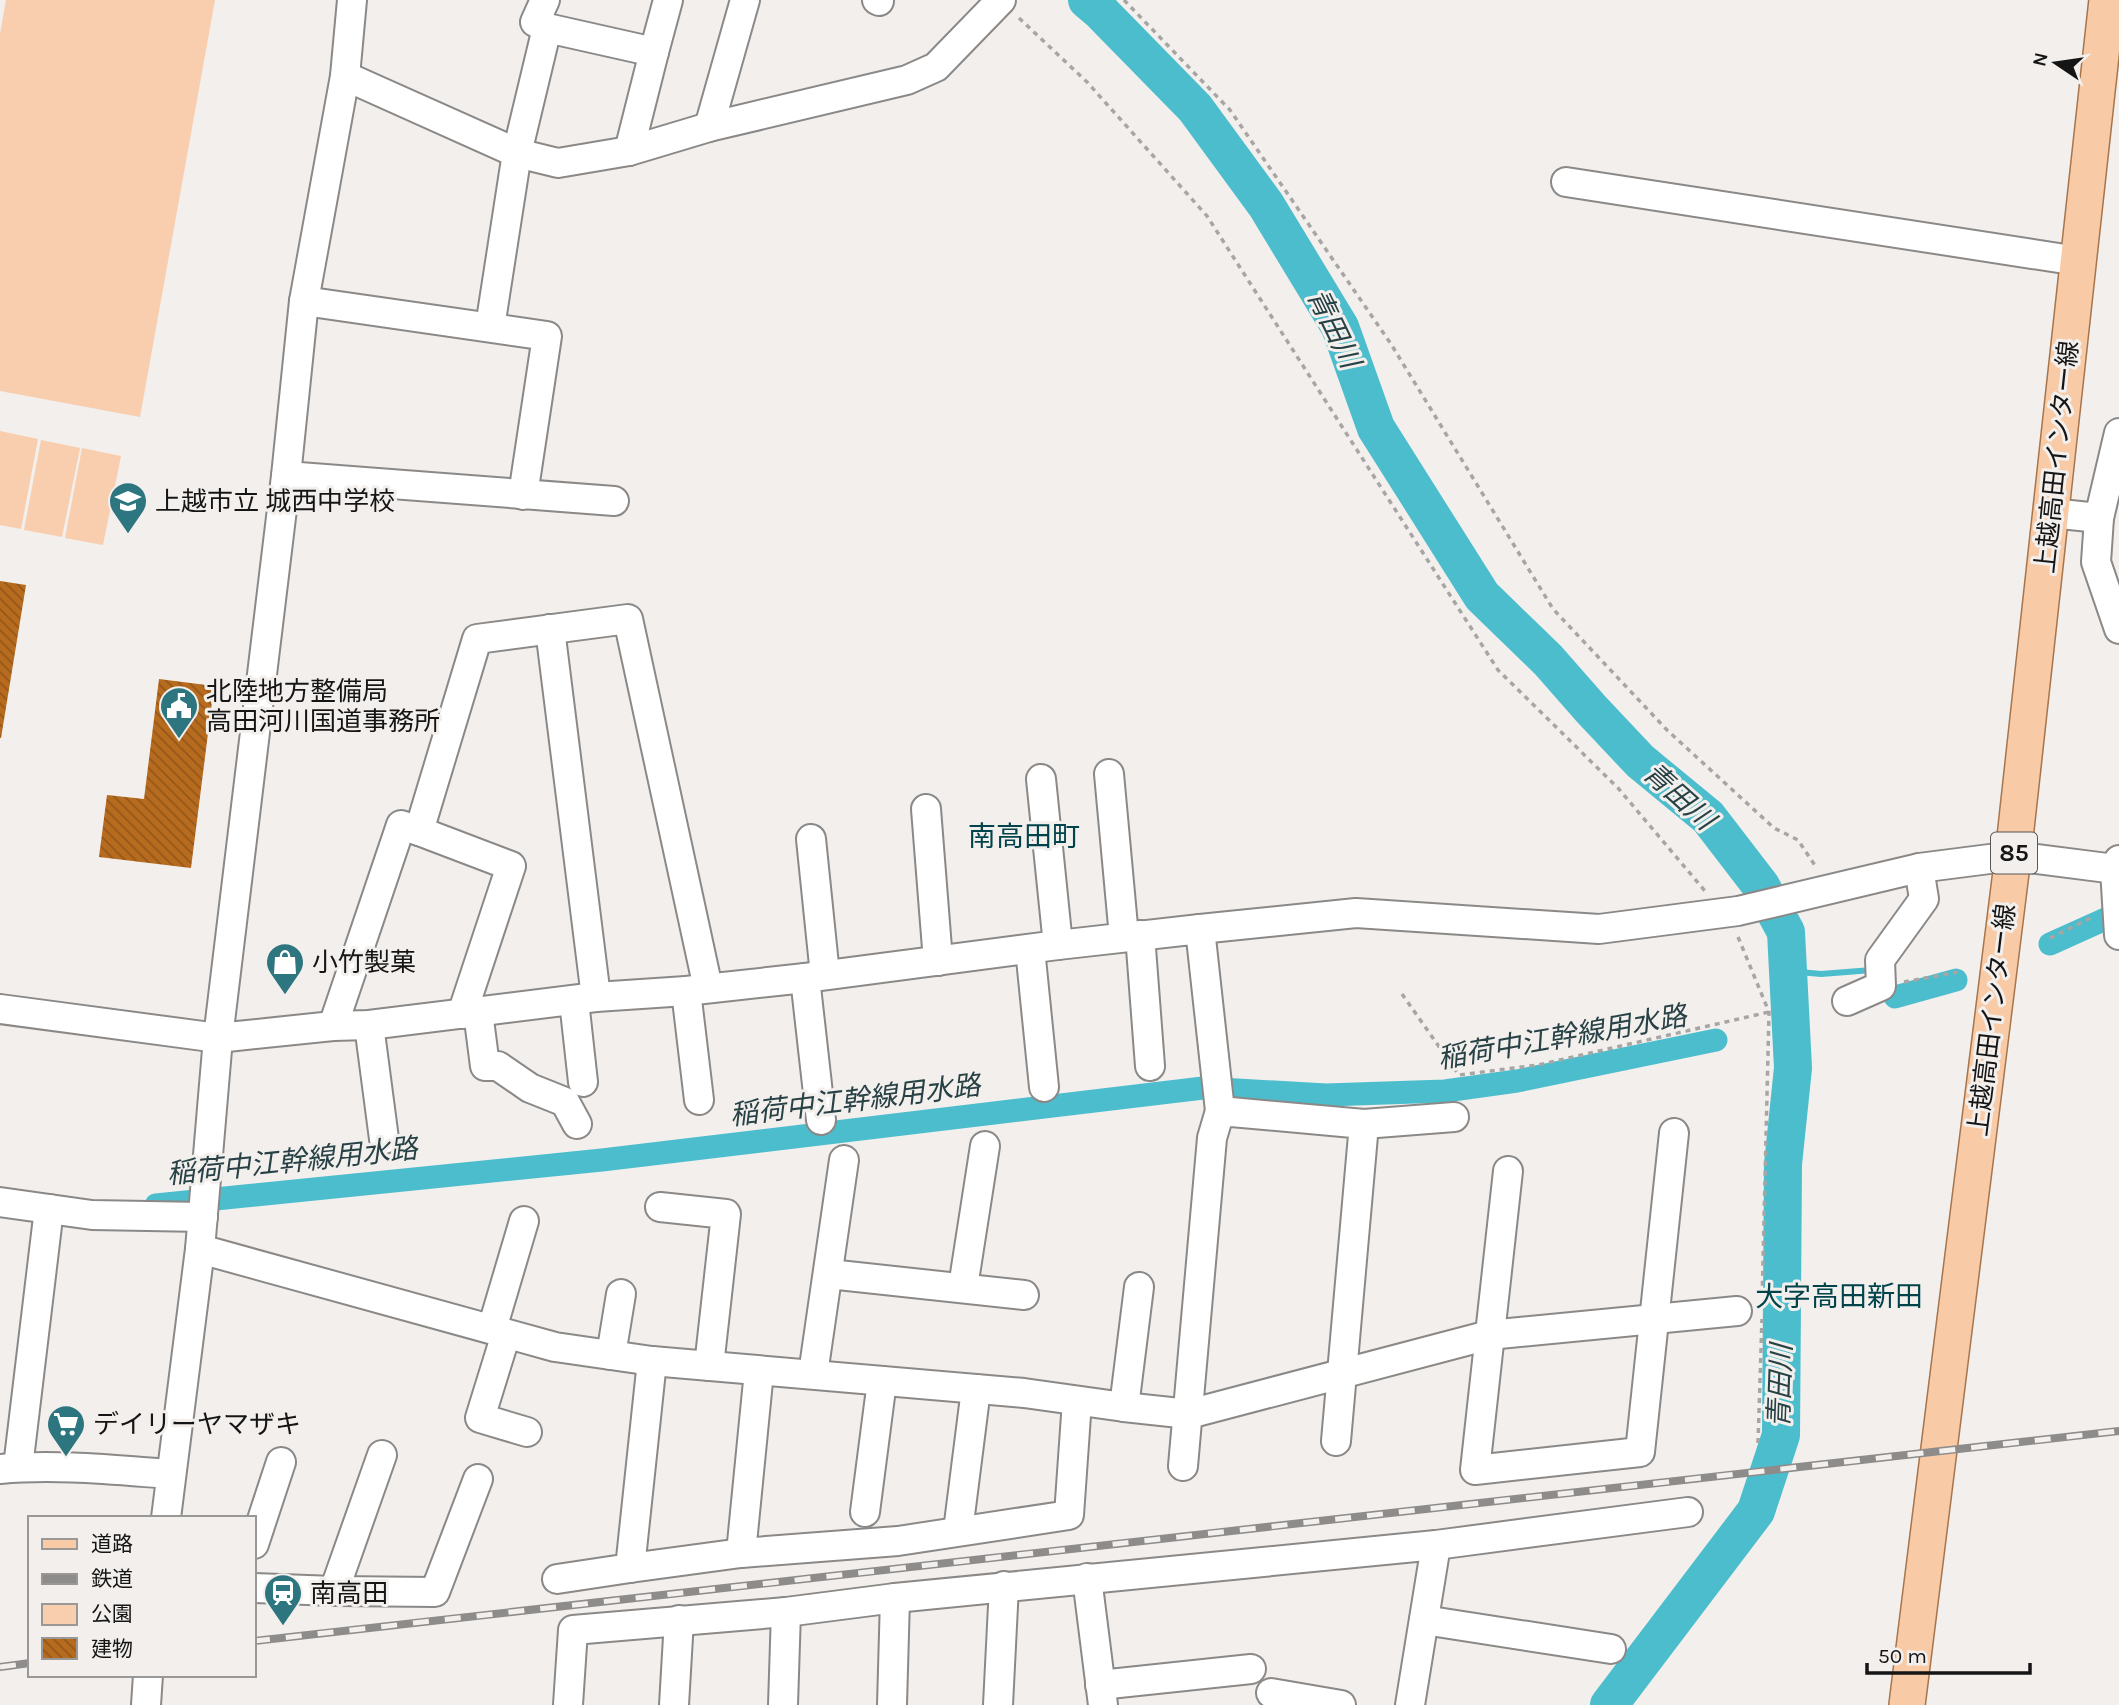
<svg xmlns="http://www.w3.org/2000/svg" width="2119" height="1705" font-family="Karla,'Noto Sans JP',sans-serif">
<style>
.green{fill:#f8ceae}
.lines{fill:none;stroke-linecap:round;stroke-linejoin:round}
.stream{stroke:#4cbdcc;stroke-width:6}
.canal{stroke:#4cbdcc;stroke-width:23}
.river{stroke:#4cbdcc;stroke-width:38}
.building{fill:url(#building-back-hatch)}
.minor-casing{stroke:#8b8987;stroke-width:32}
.major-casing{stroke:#a6754c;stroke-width:38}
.path{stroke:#a8a6a4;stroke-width:3.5;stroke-dasharray:5 5;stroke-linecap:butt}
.minor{stroke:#fff;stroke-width:28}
.major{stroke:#f8cba6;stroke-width:35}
.rail-casing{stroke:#8e8c8b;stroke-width:8}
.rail{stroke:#f2efed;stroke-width:5;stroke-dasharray:16;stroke-linecap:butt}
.labels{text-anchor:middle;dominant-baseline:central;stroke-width:6;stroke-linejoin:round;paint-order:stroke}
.shield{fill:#f2efed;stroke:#585656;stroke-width:2}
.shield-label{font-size:24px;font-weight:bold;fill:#161515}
.street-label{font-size:26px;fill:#161515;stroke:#f2efed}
.poi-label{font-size:26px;fill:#161515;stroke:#f2efed;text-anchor:start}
.water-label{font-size:28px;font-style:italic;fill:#274145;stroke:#f2efed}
.neighbourhood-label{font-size:28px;fill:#00434a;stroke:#f2efed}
</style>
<defs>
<pattern id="building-back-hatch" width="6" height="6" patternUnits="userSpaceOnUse" patternTransform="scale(1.75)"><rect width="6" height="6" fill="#b76b1e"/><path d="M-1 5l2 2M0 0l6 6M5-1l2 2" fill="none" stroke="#945719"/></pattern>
</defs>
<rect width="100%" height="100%" fill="#f2efed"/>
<g class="green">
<path d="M6,0H215L140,417L0,391V34Z"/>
<path d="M0,431L38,439L21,529L0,525Z"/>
<path d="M41,440L80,448L62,537L24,530Z"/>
<path d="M82,448L121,456L103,545L65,538Z"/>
</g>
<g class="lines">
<g class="stream">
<path d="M1788,971L1821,974L1872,970"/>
<path d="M1895,990V997"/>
</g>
<g class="canal">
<path d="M2050,944L2119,913"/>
<path d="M1895,997L1956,980"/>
<path d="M156,1205L602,1160L1203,1088L1326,1095L1445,1091L1517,1081L1716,1040"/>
</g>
<path class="river" d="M1087,0L1100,11L1195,108L1266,205L1340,327L1376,428L1482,596L1548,660L1591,709L1640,761L1708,817L1761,886L1786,932L1793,1068L1783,1164L1781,1435L1756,1511L1609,1705"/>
</g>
<g class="building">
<path d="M0,581L26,585L1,738H0Z"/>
<path d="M159,679L214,686L191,868L99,857L107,795L144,799Z"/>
</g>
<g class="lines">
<defs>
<g id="minor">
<path d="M545,0L535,22L547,28"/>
<path d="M877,0L879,1"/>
<path d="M654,52L668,0"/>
<path d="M345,76L517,153L558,163L629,151L709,127L907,80L936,67L1001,0"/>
<path d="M709,127L745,0"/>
<path d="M1566,182L2078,261"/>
<path d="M304,301L547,336L523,495"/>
<path d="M490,327L517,153L547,28L654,52L629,151"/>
<path d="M2119,433L2099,518L2096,562L2119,629"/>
<path d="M286,476L614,501"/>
<path d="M2051,513L2099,518"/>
<path d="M550,629L596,997"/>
<path d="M1109,774L1124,937"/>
<path d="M1041,779L1058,945"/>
<path d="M926,809L938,961"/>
<path d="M811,839L825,975"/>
<path d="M2119,860L2115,869L2119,935"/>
<path d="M1200,929L1356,913L1599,929L1738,911L1919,868L2013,856L2115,869"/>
<path d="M1140,935L1150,1066"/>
<path d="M1030,949L1044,1087"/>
<path d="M805,978L821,1120"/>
<path d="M686,991L699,1100"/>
<path d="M574,1001L583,1082"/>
<path d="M1847,1001L1881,986L1880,960L1924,899L1919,868"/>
<path d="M0,1009L218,1038L333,1026L369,1025L596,997L686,991L805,978L1058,945L1200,929L1220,1111"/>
<path d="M478,1012L485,1066H498L530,1088L565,1102L577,1124"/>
<path d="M462,1014L511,866L419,831L477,639L628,619L708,988"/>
<path d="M369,1025L384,1139"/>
<path d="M333,1026L401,825L419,831"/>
<path d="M1364,1124L1454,1117"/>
<path d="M1508,1171L1475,1470L1640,1452L1674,1133"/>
<path d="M0,1202L92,1215L203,1217"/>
<path d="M660,1207L726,1214L709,1366"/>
<path d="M200,1249L555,1347L652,1361L1024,1393L1124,1407L1189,1414L1489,1335L1737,1311"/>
<path d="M829,1274L1024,1295"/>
<path d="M963,1287L985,1146"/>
<path d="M492,1329L524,1221"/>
<path d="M506,1334L480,1418L527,1432"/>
<path d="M611,1355L621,1294"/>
<path d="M813,1374L844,1160"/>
<path d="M1124,1407L1139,1287"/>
<path d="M1183,1466L1212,1138L1220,1111L1364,1124L1336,1441"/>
<path d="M18,1467L49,1209"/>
<path d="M0,1469C56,1464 114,1470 170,1474"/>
<path d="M865,1512L882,1381"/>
<path d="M166,1518L200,1249L218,1038L286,476L304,301L345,76L352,0"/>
<path d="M958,1531L976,1389"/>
<path d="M254,1544L281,1462"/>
<path d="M741,1553L898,1541L1069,1515L1077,1401"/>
<path d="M630,1568L741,1553L759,1371"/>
<path d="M1087,1578L1103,1705"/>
<path d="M557,1579L630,1568L652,1361"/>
<path d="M254,1588L334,1591L435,1592L478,1479"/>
<path d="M334,1591L382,1455"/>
<path d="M1424,1620L1611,1649"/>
<path d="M1100,1685L1251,1669"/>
<path d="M1271,1693L1341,1705"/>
<path d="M146,1705L148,1675"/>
<path d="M568,1705L573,1630L786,1612L895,1598L1436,1545L1688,1512"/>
<path d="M674,1705L679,1620"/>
<path d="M783,1705L786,1612"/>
<path d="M892,1705L895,1598"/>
<path d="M998,1705L1004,1586"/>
<path d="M1410,1705L1436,1545"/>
</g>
<path id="major" d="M1907,1705L2013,856L2107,0"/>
</defs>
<use href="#minor" class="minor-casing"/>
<use href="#major" class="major-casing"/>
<g class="path">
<path d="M1124,0L1230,110L1391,344L1553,609L1667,730L1774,828L1798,840L1816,867"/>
<path d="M1019,18L1087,82L1207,216L1498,670L1618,788L1705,891"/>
<path d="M1738,937L1769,1012L1762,1304"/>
<path d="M2050,938L2095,916"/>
<path d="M1904,982L1957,972"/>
<path d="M1402,994L1459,1075L1538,1065L1769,1012"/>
<path d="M1758,1443L1762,1319"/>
</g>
<use href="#minor" class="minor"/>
<use href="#major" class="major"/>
<defs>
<g id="rail">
<path d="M254,1641L2119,1431"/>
<path d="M0,1667L30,1663"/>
</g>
</defs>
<use href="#rail" class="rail-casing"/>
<use href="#rail" class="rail"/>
</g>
<defs>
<symbol id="school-pin" viewBox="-11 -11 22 30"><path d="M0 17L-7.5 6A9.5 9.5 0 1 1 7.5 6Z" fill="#2d757f" stroke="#f2efed"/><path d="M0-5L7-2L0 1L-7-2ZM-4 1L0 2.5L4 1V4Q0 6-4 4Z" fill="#fff"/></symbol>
<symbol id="civic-pin" viewBox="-11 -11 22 30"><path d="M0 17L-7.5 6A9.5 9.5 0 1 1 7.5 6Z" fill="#2d757f" stroke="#f2efed"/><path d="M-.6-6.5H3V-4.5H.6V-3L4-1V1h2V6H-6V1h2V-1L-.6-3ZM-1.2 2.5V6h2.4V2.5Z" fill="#fff"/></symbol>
<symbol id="shop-pin" viewBox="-11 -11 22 30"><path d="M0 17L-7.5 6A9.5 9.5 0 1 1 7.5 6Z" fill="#2d757f" stroke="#f2efed"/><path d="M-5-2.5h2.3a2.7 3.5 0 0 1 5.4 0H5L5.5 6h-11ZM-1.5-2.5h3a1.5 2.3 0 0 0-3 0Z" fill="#fff"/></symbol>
<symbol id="supermarket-pin" viewBox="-11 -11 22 30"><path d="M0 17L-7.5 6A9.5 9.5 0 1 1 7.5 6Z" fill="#2d757f" stroke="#f2efed"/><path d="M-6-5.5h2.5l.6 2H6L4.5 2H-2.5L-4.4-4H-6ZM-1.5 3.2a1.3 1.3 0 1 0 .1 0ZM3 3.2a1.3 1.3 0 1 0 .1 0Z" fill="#fff"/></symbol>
<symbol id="station-pin" viewBox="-11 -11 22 30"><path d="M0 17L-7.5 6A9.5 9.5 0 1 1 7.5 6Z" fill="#2d757f" stroke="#f2efed"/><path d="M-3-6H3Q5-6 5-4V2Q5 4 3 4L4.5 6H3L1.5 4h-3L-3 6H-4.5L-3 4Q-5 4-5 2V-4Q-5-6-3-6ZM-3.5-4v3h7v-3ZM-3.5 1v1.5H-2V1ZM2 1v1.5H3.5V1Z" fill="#fff"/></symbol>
</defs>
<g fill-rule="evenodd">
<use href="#school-pin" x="106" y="479" width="44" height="60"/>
<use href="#civic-pin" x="157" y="684" width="44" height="60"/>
<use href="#shop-pin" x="263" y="940" width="44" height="60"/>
<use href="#supermarket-pin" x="44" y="1402" width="44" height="60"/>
<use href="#station-pin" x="261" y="1571" width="44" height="60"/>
</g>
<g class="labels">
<rect class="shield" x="1991" y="832.5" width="46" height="41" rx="5"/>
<g class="shield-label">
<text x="2014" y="853">85</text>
</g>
<g class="street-label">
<text transform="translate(2057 457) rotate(-84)">上越高田インター線</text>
<text transform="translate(1992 1020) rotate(-83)">上越高田インター線</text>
</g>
<g class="poi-label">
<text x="155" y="501">上越市立 城西中学校</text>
<text x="206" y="691">北陸地方整備局<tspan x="206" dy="30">高田河川国道事務所</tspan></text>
<text x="312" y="962">小竹製菓</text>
<text x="93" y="1424">デイリーヤマザキ</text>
<text x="310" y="1593">南高田</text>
</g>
<g class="water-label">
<text transform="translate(1334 328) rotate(64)">青田川</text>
<text transform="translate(1679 796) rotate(42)">青田川</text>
<text transform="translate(1562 1037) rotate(-10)">稲荷中江幹線用水路</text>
<text transform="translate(855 1100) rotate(-7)">稲荷中江幹線用水路</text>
<text transform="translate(292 1161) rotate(-6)">稲荷中江幹線用水路</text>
<text transform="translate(1780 1386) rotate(-88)">青田川</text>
</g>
<g class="neighbourhood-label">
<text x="1024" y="836">南高田町</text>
<text x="1839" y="1296">大字高田新田</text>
</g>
</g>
<rect x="28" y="1516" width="228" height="161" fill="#f2efed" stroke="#9a9897" stroke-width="2"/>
<rect x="42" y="1539" width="35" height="10" fill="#f8cba6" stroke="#9a9897" stroke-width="2"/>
<text x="91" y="1551" font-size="21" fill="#161515">道路</text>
<rect x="42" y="1574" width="35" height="10" fill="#8e8c8b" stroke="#9a9897" stroke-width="2"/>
<text x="91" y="1586" font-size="21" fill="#161515">鉄道</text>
<rect x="42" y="1604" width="35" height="21" fill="#f8ceae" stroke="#9a9897" stroke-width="2"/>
<text x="91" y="1621" font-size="21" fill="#161515">公園</text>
<rect x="42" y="1638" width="35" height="21" fill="url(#building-back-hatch)" stroke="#9a9897" stroke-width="2"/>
<text x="91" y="1656" font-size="21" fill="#161515">建物</text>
<g transform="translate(2056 63) rotate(283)" stroke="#f2efed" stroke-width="5" paint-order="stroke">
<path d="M0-5L12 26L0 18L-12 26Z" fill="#161515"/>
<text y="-10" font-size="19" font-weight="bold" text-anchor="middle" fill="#161515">N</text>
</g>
<path d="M1867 1663v10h163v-10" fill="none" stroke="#161515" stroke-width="3.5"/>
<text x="1878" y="1663" font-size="21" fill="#161515" stroke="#f2efed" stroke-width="5" paint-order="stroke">50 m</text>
</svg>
